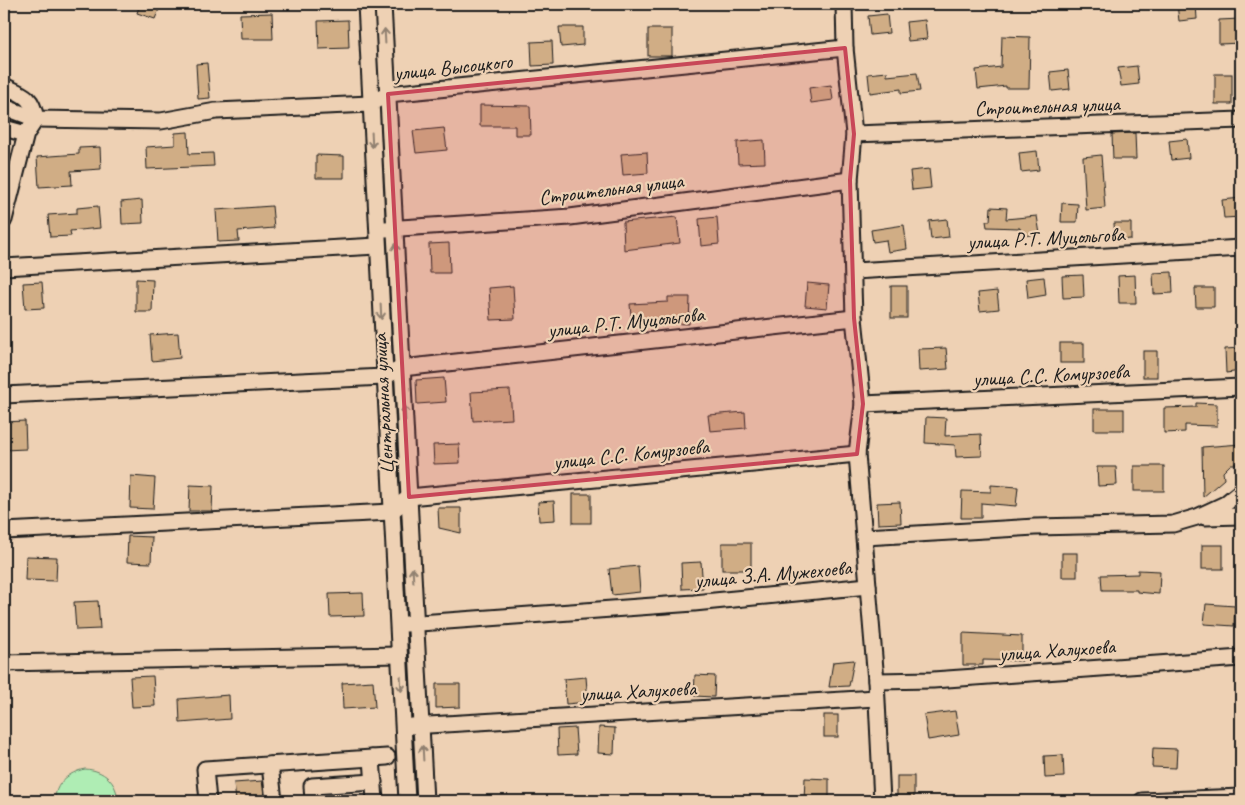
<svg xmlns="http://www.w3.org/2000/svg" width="1245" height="805" font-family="Caveat,sans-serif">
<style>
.green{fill:#afedb4;stroke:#668468}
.building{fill:#d0ad85;stroke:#1c1c1c}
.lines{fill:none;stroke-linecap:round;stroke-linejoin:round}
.minor-casing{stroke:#1c1c1c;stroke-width:19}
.minor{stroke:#eed1b4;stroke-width:15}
.oneway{stroke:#908070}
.marked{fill:#c84758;fill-opacity:0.2;stroke:#c84758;stroke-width:4;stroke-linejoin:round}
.labels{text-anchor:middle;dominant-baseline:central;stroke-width:4.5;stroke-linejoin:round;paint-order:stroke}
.street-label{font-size:21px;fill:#1c1c1c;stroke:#eed1b4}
</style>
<rect width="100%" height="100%" fill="#eed1b4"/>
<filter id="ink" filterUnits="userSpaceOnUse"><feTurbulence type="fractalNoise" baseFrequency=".02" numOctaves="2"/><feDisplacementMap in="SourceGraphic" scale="10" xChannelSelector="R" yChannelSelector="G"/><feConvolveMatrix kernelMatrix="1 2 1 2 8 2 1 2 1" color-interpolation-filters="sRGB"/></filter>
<g filter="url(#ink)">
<path class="green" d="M85,769C104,770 117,782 118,801H55C54,784 69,772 85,769Z"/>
<g class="building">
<path d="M140,4H161L155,19L137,13Z"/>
<path d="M1177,4H1196L1197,19L1179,21Z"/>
<path d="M272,13L273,39H241L240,14Z"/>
<path d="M887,14L889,33L870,35L868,16Z"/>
<path d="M1241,19V43L1219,44V20Z"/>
<path d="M348,20L349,48L319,49L318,21Z"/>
<path d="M925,20L927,39L908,41L906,22Z"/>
<path d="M559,27H583V45L561,47Z"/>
<rect x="648" y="29" width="24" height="27"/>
<path d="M1002,36L1030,37L1029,88H1006V86L978,89L976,70L1001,67Z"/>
<path d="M552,41L553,65L532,66L531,42Z"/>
<path d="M207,63L210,98L198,99L196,64Z"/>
<path d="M1137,66L1139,84L1121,86L1118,68Z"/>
<path d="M1068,70L1070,89L1052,91L1050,72Z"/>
<path d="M887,72V76L917,73L920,91L901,93V89L870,93L868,74Z"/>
<rect x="1215" y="74" width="17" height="30"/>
<path d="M831,85L833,100L811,103L809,88Z"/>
<path d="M480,105L530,106L531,135H515V126H480Z"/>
<path d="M444,128L447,150L416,153L413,131Z"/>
<path d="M188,132L189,154L213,153L214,166L147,169L146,147L175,145V133Z"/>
<path d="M1135,133L1136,159H1113L1112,134Z"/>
<path d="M1187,139L1189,158L1171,160L1169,141Z"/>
<path d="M764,140L765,163L738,164L737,142Z"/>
<path d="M100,147L101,169L71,171L72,185L39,187L37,157L79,154V148Z"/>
<path d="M1037,151L1039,170L1021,172L1019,153Z"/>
<path d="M647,152L648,173L623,175L621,154Z"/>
<path d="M316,155L344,156V178H316Z"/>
<path d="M1101,155L1105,208L1086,210L1083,157Z"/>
<path d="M929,169L931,188L912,190L910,171Z"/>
<path d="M1241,198V217L1224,218L1222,200Z"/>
<path d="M142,200L143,223L122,224L121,202Z"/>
<path d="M1062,203L1078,204L1077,222H1061Z"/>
<path d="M98,206L100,228L70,231L71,236L50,237L48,215L77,213V208Z"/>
<path d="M272,206L274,228L238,231L239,241L218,242L216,210Z"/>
<path d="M991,207L1007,208L1006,219L1037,216L1040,234L1021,236L1020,228L987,227L986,221H990Z"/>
<path d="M677,217L680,243L624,250L623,222Z"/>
<path d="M717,217L719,244L701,246L699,219Z"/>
<path d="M947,219L949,237L931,239L929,221Z"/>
<path d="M1114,223H1131V239L1115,240Z"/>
<path d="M904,225L907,249L888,252L886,240L873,242L871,230Z"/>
<path d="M449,243L450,273H430L429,244Z"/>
<path d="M1172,272L1173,293L1154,294L1153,273Z"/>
<path d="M1083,275L1084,297L1063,298L1062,276Z"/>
<path d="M1135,275L1136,303H1119L1118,276Z"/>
<path d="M1044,277L1046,295L1028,298L1026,279Z"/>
<path d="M136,279L153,280L152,312H136Z"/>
<path d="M42,282L44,308L25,309L23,283Z"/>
<path d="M807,283L829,285L827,308L805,306Z"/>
<path d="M513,286L515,319L491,320L489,288Z"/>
<rect x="891" y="286" width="16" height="32"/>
<path d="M1195,288H1214V307H1196Z"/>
<path d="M997,291L999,309L980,311L978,293Z"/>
<path d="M668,297H690L689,324L656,323L657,325L632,327L630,304L668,302Z"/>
<path d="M178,333L180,358L152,361L150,335Z"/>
<rect x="1060" y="343" width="24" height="20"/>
<path d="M946,348L948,369L919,371L918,349Z"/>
<path d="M1241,348V371L1226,373L1225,349Z"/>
<rect x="1143" y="351" width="14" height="26"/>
<path d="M444,378L446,402L417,404L416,380Z"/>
<path d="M510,390L512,419L473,421L471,392Z"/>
<path d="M1196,403L1217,404V426L1185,425V432L1164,433V408L1196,407Z"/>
<rect x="1094" y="409" width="30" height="21"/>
<path d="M745,412L746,428L710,431L708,415Z"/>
<path d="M926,417L946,418L945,436L981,434L982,456L956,457L955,445L925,443Z"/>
<path d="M25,421L26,449L4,450V422Z"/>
<path d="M459,444L460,463L434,464L433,445Z"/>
<path d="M1241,444V464H1231L1223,472L1224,479L1203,497L1202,447Z"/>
<rect x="1134" y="466" width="30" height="25"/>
<path d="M1097,467H1116L1117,485L1098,486Z"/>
<path d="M131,476L155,478L153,509L130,508Z"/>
<path d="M190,485L213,486L212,511H189Z"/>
<path d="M991,485L1018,487L1016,506L981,503V518H961L962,491L991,492Z"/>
<rect x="573" y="494" width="18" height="29"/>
<path d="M554,501L555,520L539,521L538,502Z"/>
<path d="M900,502L901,523L878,524L877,503Z"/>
<path d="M438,508H461V533L439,528Z"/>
<path d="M128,536L152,537L151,563L127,562Z"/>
<rect x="722" y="543" width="29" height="27"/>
<rect x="1202" y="545" width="21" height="24"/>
<rect x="1062" y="553" width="15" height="24"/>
<path d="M26,556L57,557L56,581L25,580Z"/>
<path d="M701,562L703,588L682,589L681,563Z"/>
<path d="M638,566L640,592L612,595L609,569Z"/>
<path d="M1138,570L1160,571L1159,594L1137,592V590H1102L1101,575L1138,574Z"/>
<path d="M363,593L364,616L330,617L329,594Z"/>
<path d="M98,601L100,629L76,630L74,602Z"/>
<path d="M1206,604L1235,606L1234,626L1204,624Z"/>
<path d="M963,633L1022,636V661L983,660V665H963Z"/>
<path d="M854,660L849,686L829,687L833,662Z"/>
<path d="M695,675L715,676L714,697L694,696Z"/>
<path d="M153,676L155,706L132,707L130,677Z"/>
<path d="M586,677L588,702L566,704L564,679Z"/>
<path d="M373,681L375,707L343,709L342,683Z"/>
<path d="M436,684H460V707L436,708Z"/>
<path d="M229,695L230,719L180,723L179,699Z"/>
<path d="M955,711L959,735L928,740L924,715Z"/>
<rect x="824" y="715" width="14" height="22"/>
<path d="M599,727L615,728L614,754L598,753Z"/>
<path d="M575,728L577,754L558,755L557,729Z"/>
<path d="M1153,748L1177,749L1176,768L1152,767Z"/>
<path d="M1063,755L1064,777L1045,778L1044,756Z"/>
<rect x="897" y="776" width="17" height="23"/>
<path d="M805,778L829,779V801H804Z"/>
<path d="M262,781L265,801H236L234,783Z"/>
</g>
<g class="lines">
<defs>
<g id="minor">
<path d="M366,4L407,801"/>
<path d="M383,4L425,801"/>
<path d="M844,4L845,48L854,134L850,180L854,318L863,404L857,454L876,681L882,801"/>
<path d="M4,86C24,95 32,96 36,119"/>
<path d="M4,107L36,119L161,121L216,111L370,104L388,94L845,48"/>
<path d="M4,128L26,134"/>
<path d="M854,134L1241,120"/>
<path d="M4,220L26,134L36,119"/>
<path d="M385,229L570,217L850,180"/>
<path d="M4,267L377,246"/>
<path d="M854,271L1241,248"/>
<path d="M4,395L384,377L402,368L854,318"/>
<path d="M863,404L1241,387"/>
<path d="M1205,517L1241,516"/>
<path d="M4,531L391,512L409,497L857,454"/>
<path d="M865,537L1035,527L1173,524L1197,517L1225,504L1241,491"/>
<path d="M406,624L694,603L868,586"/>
<path d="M4,663L399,655"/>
<path d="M876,681L933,680L1241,658"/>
<path d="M412,726L876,698"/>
<path d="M372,758L375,801"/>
<path d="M270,765L274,801"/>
<path d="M208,801L205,769L387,757"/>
<path d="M313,801L312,786L374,782"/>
<path d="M1142,801L1241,797"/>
</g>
</defs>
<use href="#minor" class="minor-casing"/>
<use href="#minor" class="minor"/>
</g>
<defs><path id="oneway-shaft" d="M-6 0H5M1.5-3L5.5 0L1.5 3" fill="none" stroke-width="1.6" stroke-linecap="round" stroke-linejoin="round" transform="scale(1.25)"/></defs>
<g class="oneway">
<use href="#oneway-shaft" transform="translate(385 36) rotate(-93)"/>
<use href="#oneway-shaft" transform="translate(372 140) rotate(87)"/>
<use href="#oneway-shaft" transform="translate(396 251) rotate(-93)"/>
<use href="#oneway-shaft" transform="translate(381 312) rotate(87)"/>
<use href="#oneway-shaft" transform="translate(405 413) rotate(-93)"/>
<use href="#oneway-shaft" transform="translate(413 575) rotate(-93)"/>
<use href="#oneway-shaft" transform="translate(401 684) rotate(87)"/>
<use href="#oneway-shaft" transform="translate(423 753) rotate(-93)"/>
</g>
</g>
<path class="marked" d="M845,48L854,134L850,180L854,318L863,404L857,454L409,497L388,94Z"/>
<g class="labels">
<g class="street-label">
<text transform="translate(453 67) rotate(-6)">улица Высоцкого</text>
<text transform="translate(1047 106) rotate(-2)">Строительная улица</text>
<text transform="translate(611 189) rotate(-7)">Строительная улица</text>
<text transform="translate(1046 238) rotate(-3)">улица Р.Т. Муцольгова</text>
<text transform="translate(626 322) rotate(-6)">улица Р.Т. Муцольгова</text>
<text transform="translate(1051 375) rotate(-3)">улица С.С. Комурзоева</text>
<text transform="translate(383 404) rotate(-93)">Центральная улица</text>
<text transform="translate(631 454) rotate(-6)">улица С.С. Комурзоева</text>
<text transform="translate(773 574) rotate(-5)">улица З.А. Мужехоева</text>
<text transform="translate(1057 650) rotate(-4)">улица Халухоева</text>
<text transform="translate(638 691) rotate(-3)">улица Халухоева</text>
</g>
</g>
<rect width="1245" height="805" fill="none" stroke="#eed1b4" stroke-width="20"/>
<rect x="10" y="10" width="1225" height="785" fill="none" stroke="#1c1c1c" stroke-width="2" filter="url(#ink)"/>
</svg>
